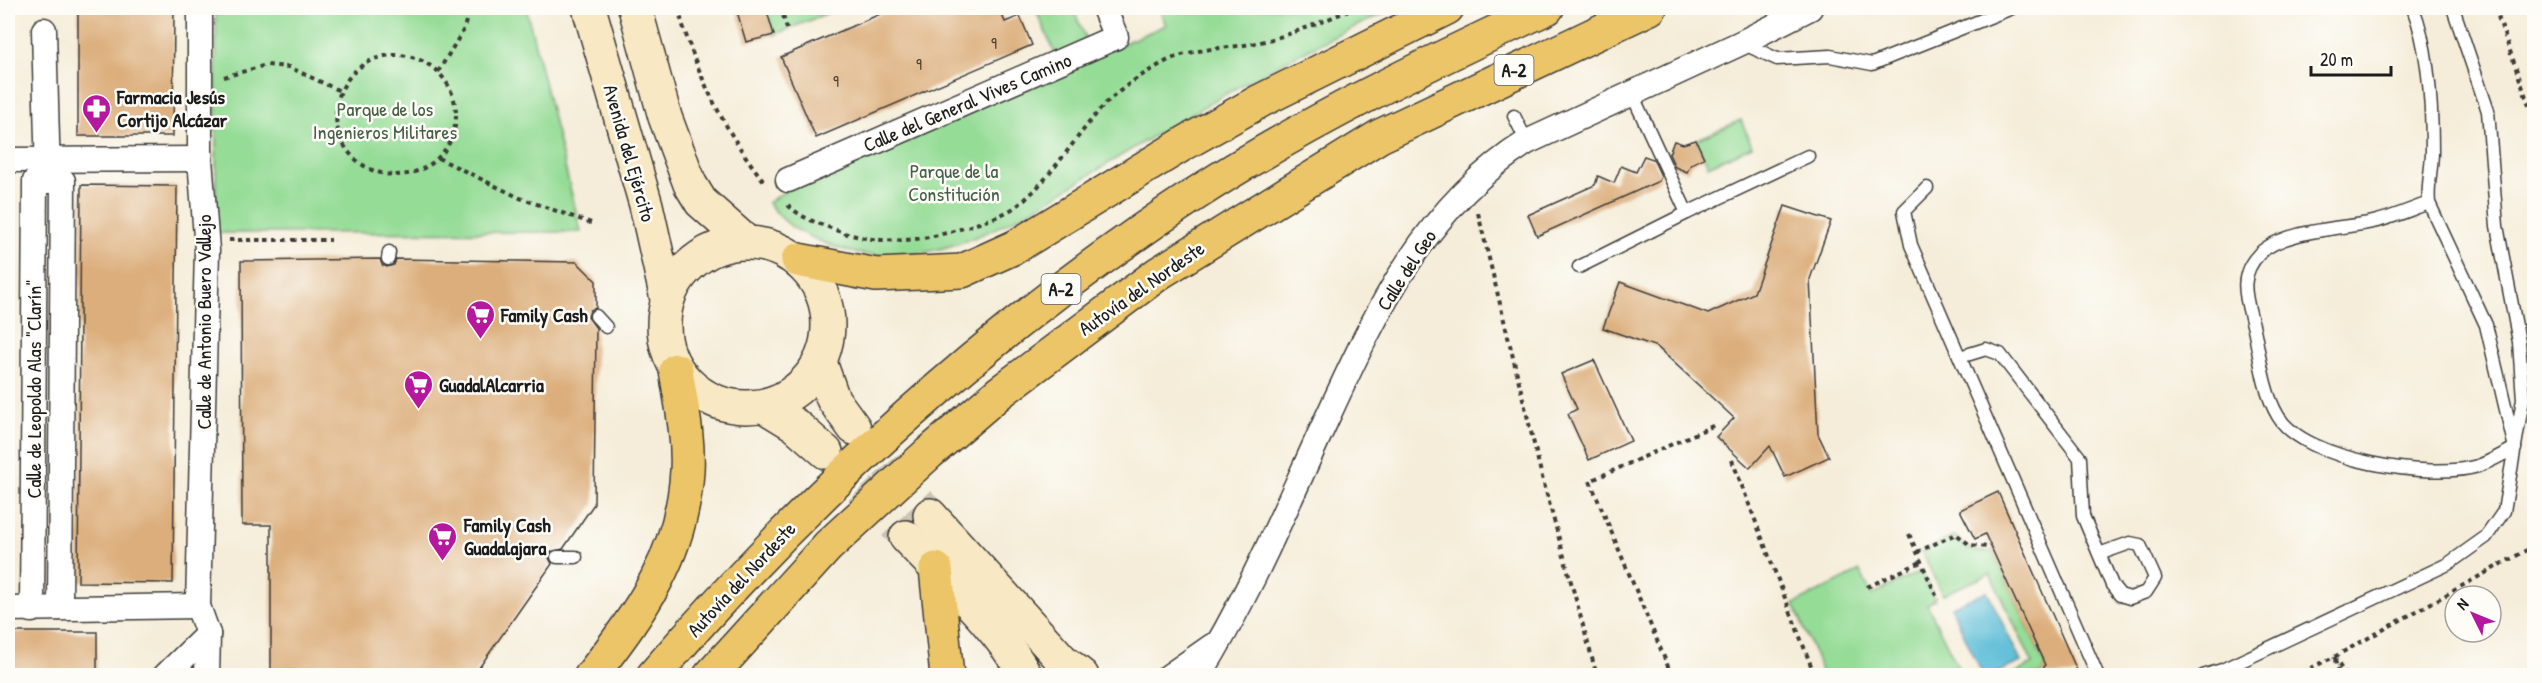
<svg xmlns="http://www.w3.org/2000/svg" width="2542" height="683" font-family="'Patrick Hand',sans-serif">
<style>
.green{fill:#95dc96;stroke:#587c59;stroke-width:1.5}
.water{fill:#59bbd7;stroke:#3a6c7a;stroke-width:1.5}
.building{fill:#dcae7b}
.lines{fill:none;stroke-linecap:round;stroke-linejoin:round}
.secondary-tunnel{stroke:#cac3b3;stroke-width:33;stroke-dasharray:33 16;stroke-linecap:butt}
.lane-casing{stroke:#3d3b38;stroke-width:15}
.street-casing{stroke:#3d3b38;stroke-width:27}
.secondary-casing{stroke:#3d3b38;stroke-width:36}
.highway-casing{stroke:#3d3b38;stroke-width:36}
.path{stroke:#3d3b38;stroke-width:4;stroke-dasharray:4.5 4.5;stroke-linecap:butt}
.lane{stroke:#fff;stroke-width:12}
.street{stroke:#fff;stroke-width:24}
.secondary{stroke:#f8e8c3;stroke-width:33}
.highway{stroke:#edc569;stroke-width:33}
.labels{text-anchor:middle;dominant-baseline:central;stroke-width:5;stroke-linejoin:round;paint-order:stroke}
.number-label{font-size:16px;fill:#4c4034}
.shield{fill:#fdfcf7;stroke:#605f5e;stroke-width:1.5}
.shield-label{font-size:18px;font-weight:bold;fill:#1c1c1c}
.poi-label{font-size:20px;font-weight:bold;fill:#1c1c1c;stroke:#fdfcf7;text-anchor:start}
.street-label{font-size:20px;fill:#1c1c1c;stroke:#fdfcf7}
.park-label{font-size:20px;fill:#465f47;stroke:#fdfcf7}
</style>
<rect width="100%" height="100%" fill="#fdfcf7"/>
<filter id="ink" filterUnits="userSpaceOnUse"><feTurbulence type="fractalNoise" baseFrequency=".0167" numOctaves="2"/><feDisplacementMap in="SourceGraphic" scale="12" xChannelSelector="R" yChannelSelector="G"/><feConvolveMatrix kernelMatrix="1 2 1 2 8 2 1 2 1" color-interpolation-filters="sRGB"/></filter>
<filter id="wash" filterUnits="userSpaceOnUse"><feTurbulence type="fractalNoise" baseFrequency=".008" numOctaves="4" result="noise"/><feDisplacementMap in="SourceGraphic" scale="24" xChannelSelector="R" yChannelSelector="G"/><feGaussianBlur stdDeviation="1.35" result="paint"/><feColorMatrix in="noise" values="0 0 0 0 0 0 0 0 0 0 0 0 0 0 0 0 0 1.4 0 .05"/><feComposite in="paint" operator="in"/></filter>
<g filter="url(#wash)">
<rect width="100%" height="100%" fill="#f5edd9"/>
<g class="green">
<path d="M216,8H526L581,232L216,233Z"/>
<path d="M766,8H840L774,35Z"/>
<path d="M1035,8H1073L1087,42L1056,56Z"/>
<path d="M1159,8H1396C1328,38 1262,72 1198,110C1166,128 1135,147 1104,166C1021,217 922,286 822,242C795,230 788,227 768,203L792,186L1166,25Z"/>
<path d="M1741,120L1752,146L1708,166L1696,140Z"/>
<path d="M1955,536C1966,549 1976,554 1993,551L2045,665L2041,675H2011L2033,664L1990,574L1942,595L1922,551Z"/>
<path d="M1860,571L1872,595L1921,571L1935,600L1927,604L1962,675H1823L1794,604Z"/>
</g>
<path class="water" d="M1987,591L2021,662L1992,675H1983L1951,607Z"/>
<g id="blocks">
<g class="building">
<path d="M78,8H174L173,136H78Z"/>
<path d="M736,8H766L774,35L746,42Z"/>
<path d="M894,8H999L1005,22L1020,16L1032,45L816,138L781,57Z"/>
<path d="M1696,140L1704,158L1691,164L1687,172L1675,167L1669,154L1674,141L1683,144Z"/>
<path d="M1644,156L1653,159L1661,176L1659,181L1537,236L1528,215L1595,185L1598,176L1614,183L1621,166L1636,172Z"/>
<path d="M81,185L177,186L173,583L78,582Z"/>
<path d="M1785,206L1831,221L1810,279L1818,434L1829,457L1785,477L1770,446L1750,468L1716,437L1734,418L1657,347L1603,328L1620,282L1708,314L1754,293Z"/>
<path d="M380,259L382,265L387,267L394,265L396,259L577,262L596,281V308L590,310L588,317L596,328L594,504L563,549L550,552L549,558L552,564L474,675H271V525H242L241,261Z"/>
<path d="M1594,360L1631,441L1589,460L1568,414L1577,409L1561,374Z"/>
<path d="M1998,492L2079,675H2041L2045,665L1985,534L1975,539L1960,510Z"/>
<rect x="8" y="632" width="89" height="43"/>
</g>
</g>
</g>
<g filter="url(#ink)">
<use href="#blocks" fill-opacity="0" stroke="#3d3b38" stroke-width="1.5"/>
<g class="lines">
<g class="secondary-tunnel">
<path d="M854,428L930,515"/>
<path d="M827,453L906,537"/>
</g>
<defs>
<g id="lane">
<path d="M2413,8C2429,49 2432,107 2432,151C2432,169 2427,185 2429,203L2486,325L2515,448C2503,454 2490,462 2478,466C2432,480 2304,461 2278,416C2263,391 2260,357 2254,329C2247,300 2236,277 2260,253C2284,230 2341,229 2373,222C2392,218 2411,209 2429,203"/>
<path d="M1742,43L1777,59L1830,56L1872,64L2012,8"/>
<path d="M1632,94L1687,213L1808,156"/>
<path d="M1514,116L1527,142"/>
<path d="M1927,188L1904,211L1911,245L2098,676"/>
<path d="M388,259L389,252"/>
<path d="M1579,267L1687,213"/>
<path d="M596,316L606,327"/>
<path d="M1960,357L1986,349L2000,354L2080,458L2083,516L2112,585L2120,595L2130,598L2146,592L2155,578L2140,545L2130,543L2099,554"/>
<path d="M557,557H576"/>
<path d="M2203,676L2222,670L2448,564L2486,537L2504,511L2523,399L2519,342L2497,226L2488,111L2453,8"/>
</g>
<g id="street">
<path d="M44,30L48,176"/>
<path d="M8,160L200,159"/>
<path d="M788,180L1116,37L1104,8"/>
<path d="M8,609L198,606"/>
<path d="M32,610L35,181H63L60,608"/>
<path d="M165,676L208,634L198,606L207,250L200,159V8"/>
<path d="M207,676L208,634"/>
<path d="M1169,676L1212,646"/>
<path d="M1199,676C1251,593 1288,502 1329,414C1377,310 1426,205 1527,142L1741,43L1810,8"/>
</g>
<g id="secondary">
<path d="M589,8L646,205L667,299"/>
<path d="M635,8L665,117L690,184L701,202L745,241"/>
<circle cx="746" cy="325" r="82"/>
<path d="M820,362L833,399L854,428"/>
<path d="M764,406L795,425L826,452"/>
<path d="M930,515L1063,661L1082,676"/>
<path d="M906,537C947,581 996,623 1026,676"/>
</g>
<g id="highway">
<path d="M798,260L876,275L962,271L1015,247L1185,143L1260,101L1447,8"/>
<path d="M936,569L947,676"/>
<path d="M591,676C641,611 682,555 687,471C689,437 681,403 676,370"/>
<path d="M653,676C812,491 993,326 1197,193C1307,122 1428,63 1547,8"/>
<path d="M710,676L828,546L929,453L999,393L1159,273L1380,136L1650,8"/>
</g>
</defs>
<use href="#lane" class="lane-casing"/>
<use href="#street" class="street-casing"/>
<use href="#secondary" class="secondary-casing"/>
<use href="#highway" class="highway-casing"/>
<g class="path">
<path d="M678,8C694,68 724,132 764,181"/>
<path d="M787,8L783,15L787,29"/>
<path d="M2495,8L2534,120"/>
<circle cx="396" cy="115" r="60"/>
<path d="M438,72L464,29L469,8"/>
<path d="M224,77L266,65L289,67L340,91"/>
<path d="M438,158L520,198L591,223"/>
<path d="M788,205C798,215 809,220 823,225C876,248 919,243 973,225C989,220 1009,213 1022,202C1052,176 1072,142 1098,112C1115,92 1140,75 1163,63C1189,48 1223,49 1251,44C1287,37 1322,22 1354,8"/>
<path d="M1478,213L1542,477L1597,676"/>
<path d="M229,240H331"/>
<path d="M1732,460L1815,676"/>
<path d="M1909,534L1938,600"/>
<path d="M1917,552L1956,534L1970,545L1988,547"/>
<path d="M1867,587L1921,562"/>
<path d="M2334,657L2346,676"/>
<path d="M2335,660L2339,676"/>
<path d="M1672,676L1590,481L1717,424"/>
<path d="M2294,676L2334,657L2534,546"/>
</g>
<use href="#lane" class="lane"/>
<use href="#street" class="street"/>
<use href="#secondary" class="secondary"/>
<use href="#highway" class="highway"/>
</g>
</g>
<defs>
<symbol id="pharmacy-pin" viewBox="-11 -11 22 30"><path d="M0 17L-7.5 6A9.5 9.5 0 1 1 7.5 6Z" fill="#b5179e" stroke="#fdfcf7"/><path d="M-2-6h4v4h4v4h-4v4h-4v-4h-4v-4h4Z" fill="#fff"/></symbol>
<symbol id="supermarket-pin" viewBox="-11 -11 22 30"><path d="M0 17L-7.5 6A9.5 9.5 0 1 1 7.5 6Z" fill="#b5179e" stroke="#fdfcf7"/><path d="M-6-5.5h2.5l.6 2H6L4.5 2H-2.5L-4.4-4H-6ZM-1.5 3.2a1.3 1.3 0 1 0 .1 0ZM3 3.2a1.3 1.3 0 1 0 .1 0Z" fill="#fff"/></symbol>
</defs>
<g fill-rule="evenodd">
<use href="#pharmacy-pin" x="80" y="92" width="33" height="45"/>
<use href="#supermarket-pin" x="464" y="298" width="33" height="45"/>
<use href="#supermarket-pin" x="402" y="368" width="33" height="45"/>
<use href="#supermarket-pin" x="426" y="520" width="33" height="45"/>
</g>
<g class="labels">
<g class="number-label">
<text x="994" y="43">9</text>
<text x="919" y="64">9</text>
<text x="836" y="81">9</text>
</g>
<g class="shield">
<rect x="1494.5" y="55" width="39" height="30" rx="4.5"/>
<rect x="1041.5" y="274" width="39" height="30" rx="4.5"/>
</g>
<g class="shield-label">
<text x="1514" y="70">A-2</text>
<text x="1061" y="289">A-2</text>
</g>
<g class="poi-label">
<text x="117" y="96">Farmacia Jesús<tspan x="117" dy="23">Cortijo Alcázar</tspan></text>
<text x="501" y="314">Family Cash</text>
<text x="439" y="384">GuadalAlcarria</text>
<text x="464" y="524">Family Cash<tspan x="464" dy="23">Guadalajara</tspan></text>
</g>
<g class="street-label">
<text transform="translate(967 102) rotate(-23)">Calle del General Vives Camino</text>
<text transform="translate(630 153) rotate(74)">Avenida del Ejército</text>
<text transform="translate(1406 270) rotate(-57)">Calle del Geo</text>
<text transform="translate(1141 288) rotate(-35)">Autovía del Nordeste</text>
<text transform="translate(203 322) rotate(-90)">Calle de Antonio Buero Vallejo</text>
<text transform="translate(33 389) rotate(-90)">Calle de Leopoldo Alas "Clarín"</text>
<text transform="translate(741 579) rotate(-47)">Autovía del Nordeste</text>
</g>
<g class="park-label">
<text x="385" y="108">Parque de los<tspan x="385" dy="23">Ingenieros Militares</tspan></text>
<text x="954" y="170">Parque de la<tspan x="954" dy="23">Constitución</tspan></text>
</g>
</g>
<rect width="2542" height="683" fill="none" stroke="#fdfcf7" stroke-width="30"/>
<g transform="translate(2473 614) rotate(313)"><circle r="28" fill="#fdfcf7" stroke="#a3a29f" stroke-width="1.5"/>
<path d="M0-4.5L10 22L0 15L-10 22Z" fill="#b5179e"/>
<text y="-9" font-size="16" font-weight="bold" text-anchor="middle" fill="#1c1c1c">N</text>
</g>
<path d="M2311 66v9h80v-9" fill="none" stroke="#1c1c1c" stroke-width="3"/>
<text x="2320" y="66" font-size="18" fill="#1c1c1c" stroke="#fdfcf7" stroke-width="4.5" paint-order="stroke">20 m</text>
</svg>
